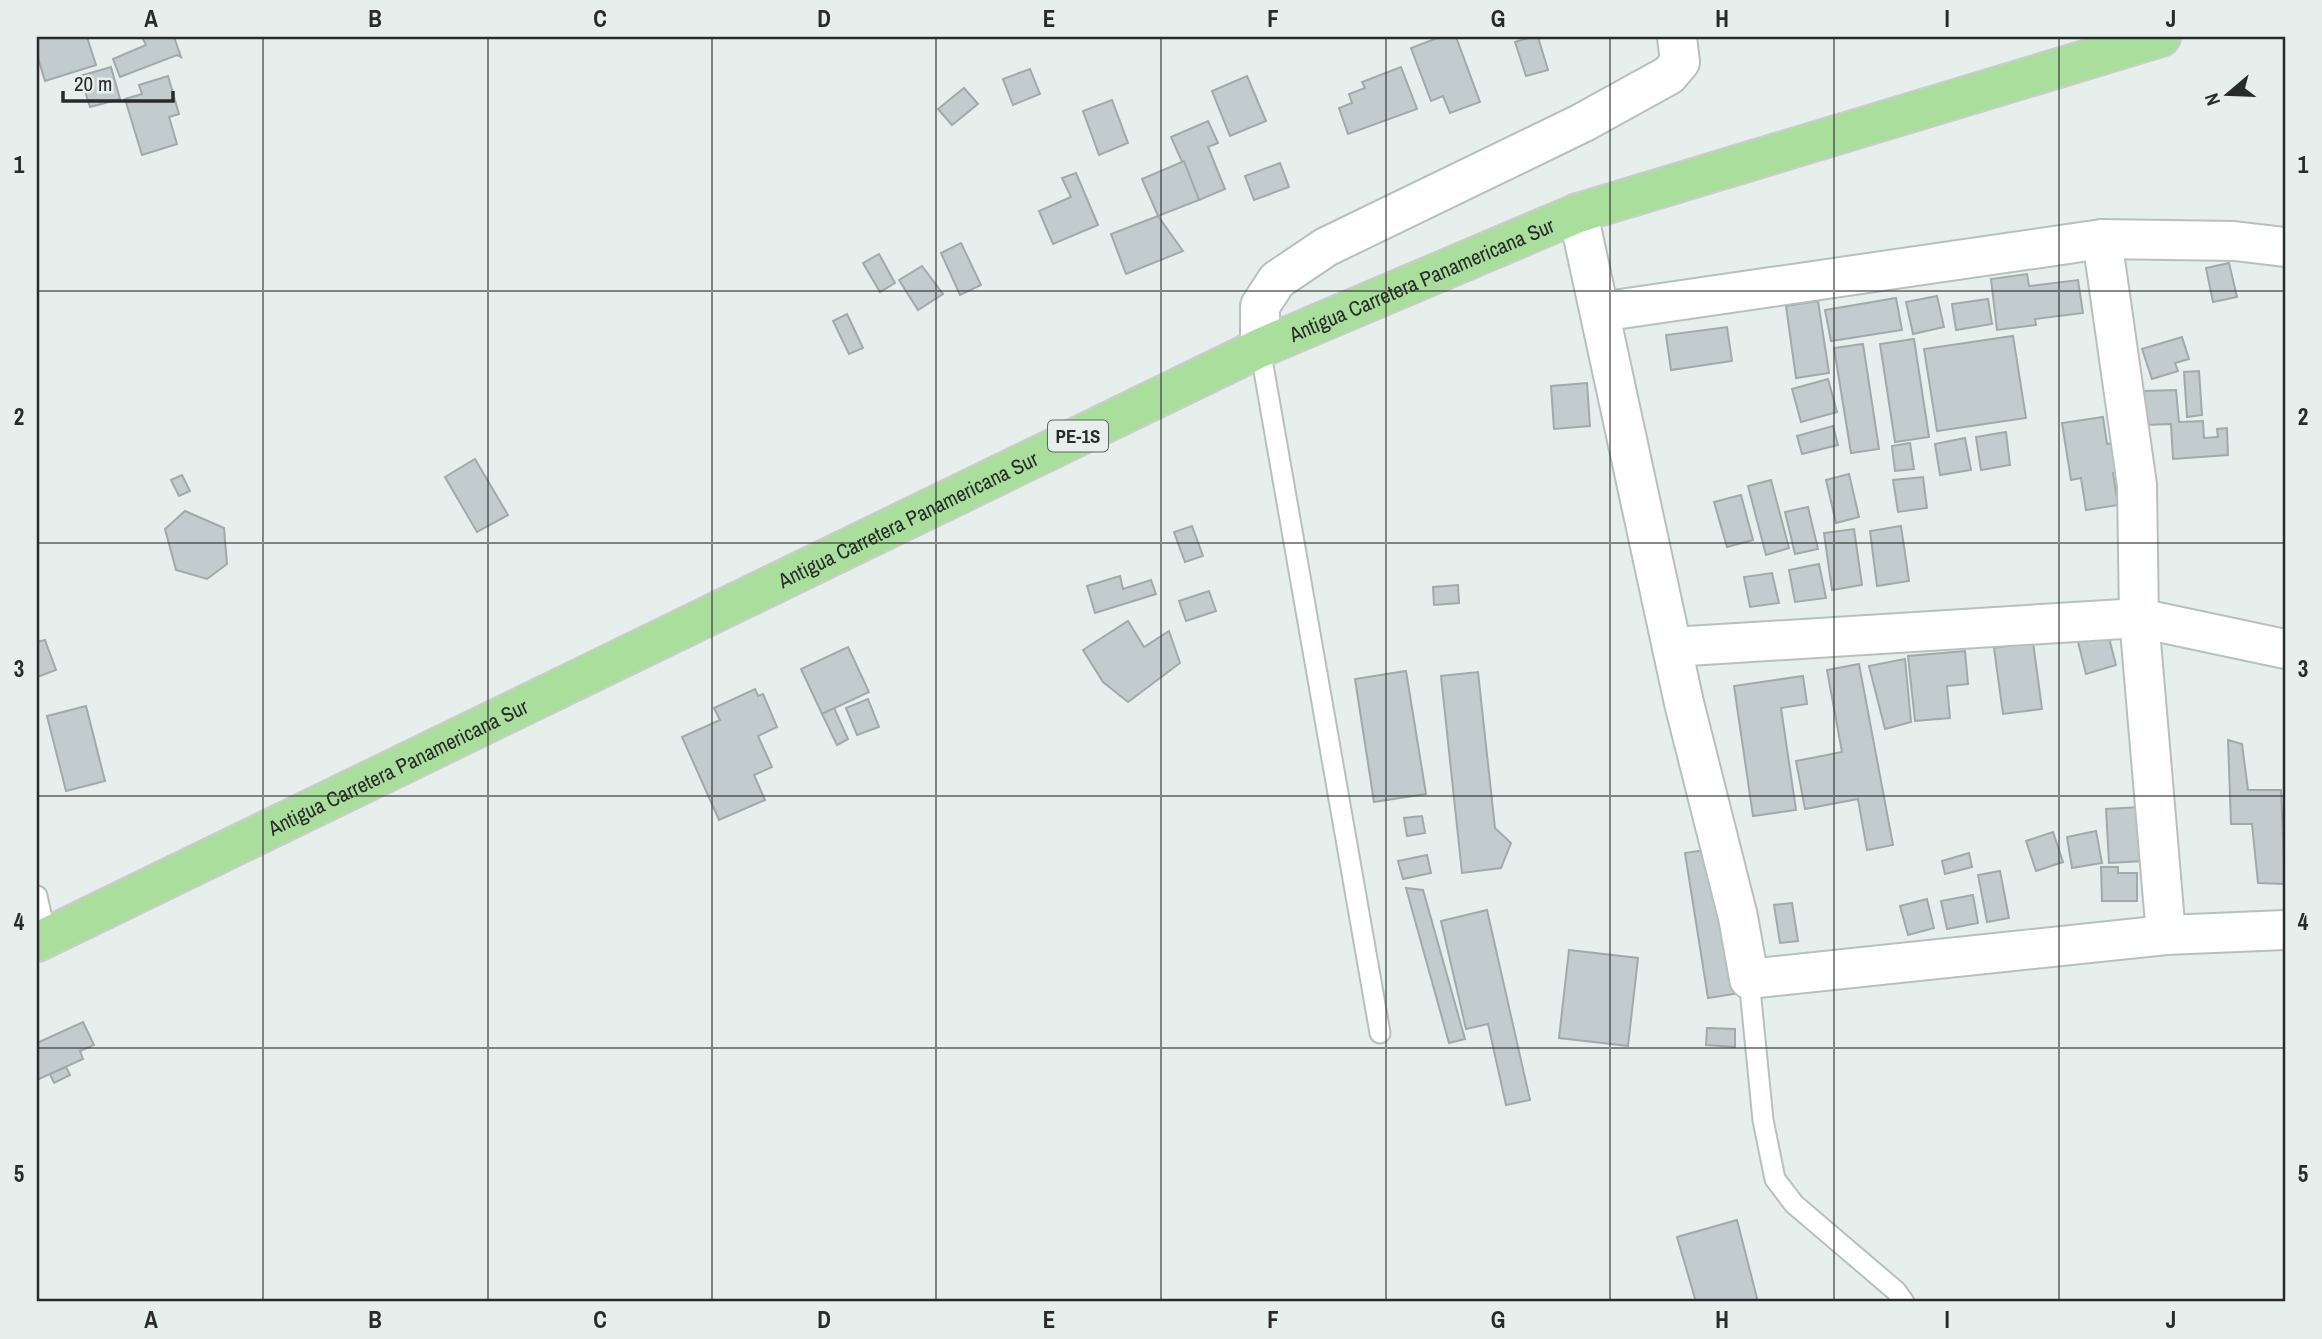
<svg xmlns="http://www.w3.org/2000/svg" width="2322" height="1339" font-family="'Archivo Narrow',sans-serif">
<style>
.building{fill:#c2cbcd;stroke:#a1aaab;stroke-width:2}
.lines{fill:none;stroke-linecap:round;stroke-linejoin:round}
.lane-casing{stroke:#b7c0bd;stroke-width:23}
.street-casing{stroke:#b7c0bd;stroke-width:42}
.highway-casing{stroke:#cbcccc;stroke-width:42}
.lane{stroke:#fff;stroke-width:19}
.street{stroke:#fff;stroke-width:38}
.highway{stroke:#a9de9c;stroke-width:38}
.grid{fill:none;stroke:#282b2a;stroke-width:2;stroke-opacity:0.55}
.labels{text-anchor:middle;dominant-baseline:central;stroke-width:5;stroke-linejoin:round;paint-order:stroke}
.shield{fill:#e6efec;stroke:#616664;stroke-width:2}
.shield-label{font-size:19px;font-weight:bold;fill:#282b2a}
.street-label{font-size:21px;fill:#282b2a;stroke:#e6efec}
.neatline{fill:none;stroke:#282b2a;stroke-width:2.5}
.grid-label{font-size:23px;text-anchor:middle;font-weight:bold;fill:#282b2a}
</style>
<rect width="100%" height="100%" fill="#e6efec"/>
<g class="building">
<path d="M37,37H87L96,65L45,81L37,55Z"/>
<path d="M142,37H174L181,57L177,55L120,77L113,59L146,45Z"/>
<path d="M1440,37H1456L1480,102L1450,113L1443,96L1431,101L1411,48Z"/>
<path d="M1532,37H1538L1548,70L1526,76L1515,42Z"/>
<path d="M111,67L120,99L90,107L80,76Z"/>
<path d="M1401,67L1417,109L1348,134L1339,108L1352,103L1349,94L1365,88L1362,82Z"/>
<path d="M1030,69L1040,94L1013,105L1003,79Z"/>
<path d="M168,76L179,114L169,117L177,144L142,155L125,99L142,94L139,85Z"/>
<path d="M1247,76L1266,121L1230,136L1212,91Z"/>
<path d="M964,88L978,104L952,125L938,109Z"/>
<path d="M1112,100L1128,143L1099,155L1083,111Z"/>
<path d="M1208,121L1218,143L1208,147L1225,189L1199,200L1171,137Z"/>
<path d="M1184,161L1199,200L1158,216L1142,179Z"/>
<path d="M1280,163L1289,187L1254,200L1245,176Z"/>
<path d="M1076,173L1098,225L1053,244L1039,211L1071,197L1062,178Z"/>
<path d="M1158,216L1183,251L1126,274L1111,234Z"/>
<path d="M961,243L981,285L960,295L941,253Z"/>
<path d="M879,254L895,283L880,292L863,263Z"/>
<path d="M2229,263L2237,297L2213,302L2206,268Z"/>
<path d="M922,266L943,294L918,310L899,280Z"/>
<path d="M2027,274L2029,286L2078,280L2083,313L2035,319L2036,325L1997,330L1991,279Z"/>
<path d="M1937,296L1944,327L1913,334L1906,302Z"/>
<path d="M1896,298L1902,330L1831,341L1825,310Z"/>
<path d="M1988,299L1992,324L1956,330L1952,304Z"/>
<path d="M1818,301L1829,373L1796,378L1786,306Z"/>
<path d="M847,314L863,348L849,354L833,321Z"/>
<path d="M1727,327L1732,361L1671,370L1666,335Z"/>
<path d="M2013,336L2026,418L1937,431L1924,349Z"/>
<path d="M2182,337L2189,359L2175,363L2178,371L2152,379L2142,349Z"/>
<path d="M1914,339L1929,437L1895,442L1880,344Z"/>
<path d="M1863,344L1879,449L1851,453L1834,348Z"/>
<path d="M2199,371L2202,415L2187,417L2184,372Z"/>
<path d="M1828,379L1837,412L1801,422L1792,389Z"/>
<path d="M1587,383L1590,426L1554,429L1551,386Z"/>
<path d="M2176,390L2179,422L2203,421L2204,438L2218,437L2217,429L2227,428L2228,455L2173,459L2171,424L2146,425L2144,391Z"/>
<path d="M2103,417L2107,444L2120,442L2124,471L2113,473L2118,505L2086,510L2081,478L2071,480L2062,423Z"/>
<path d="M1833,426L1838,445L1802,454L1797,436Z"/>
<path d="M2006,432L2010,465L1981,470L1976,437Z"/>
<path d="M1965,438L1971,470L1940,475L1935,444Z"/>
<path d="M1910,443L1914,469L1895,471L1892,446Z"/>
<path d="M475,459L508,515L477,532L445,477Z"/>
<path d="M1849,474L1859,517L1836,523L1826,480Z"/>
<path d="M182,475L190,491L179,496L171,480Z"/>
<path d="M1923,477L1927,508L1898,512L1893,480Z"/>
<path d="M1771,480L1789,548L1766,555L1748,486Z"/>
<path d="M1741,495L1753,540L1727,547L1714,502Z"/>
<path d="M1808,507L1818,549L1795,554L1785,512Z"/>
<path d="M185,511L224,528L227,564L207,579L176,570L165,529Z"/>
<path d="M1192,526L1203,556L1185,562L1174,532Z"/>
<path d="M1901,526L1909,581L1877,586L1870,531Z"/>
<path d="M1854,529L1862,585L1832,590L1824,533Z"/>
<path d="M1819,564L1826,598L1795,602L1789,570Z"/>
<path d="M1772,573L1779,603L1750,607L1744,577Z"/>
<path d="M1120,576L1123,589L1151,580L1156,594L1095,613L1087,586Z"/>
<path d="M1458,585L1459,603L1434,605L1433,587Z"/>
<path d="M1209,591L1216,611L1186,621L1179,601Z"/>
<path d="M1128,621L1144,647L1169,631L1180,663L1128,702L1103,682L1083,650Z"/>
<path d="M2108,634L2116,665L2086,674L2078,642Z"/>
<path d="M45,640L56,670L37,677V642Z"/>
<path d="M2033,642L2042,709L2003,714L1994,648Z"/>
<path d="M848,647L869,692L822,714L801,669Z"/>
<path d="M1965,651L1968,684L1947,686L1950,718L1915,721L1908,656Z"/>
<path d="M1905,659L1911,722L1885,729L1869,666Z"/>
<path d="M1859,664L1893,845L1867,850L1858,799L1805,809L1796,761L1842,752L1827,670Z"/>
<path d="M1406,671L1426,794L1374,802L1355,679Z"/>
<path d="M1478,672L1495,828L1511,843L1501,868L1462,873L1441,676Z"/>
<path d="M1803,676L1807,704L1781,708L1796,810L1753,816L1734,686Z"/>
<path d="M755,689L758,696L763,694L777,727L758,736L772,767L754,775L765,800L719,820L682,737L720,720L714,708Z"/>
<path d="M868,699L879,727L857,735L846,708Z"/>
<path d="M86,706L105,781L66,791L47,716Z"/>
<path d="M834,708L848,739L837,745L822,714Z"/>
<path d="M2228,740L2242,744L2248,790H2281L2285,884L2258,883L2252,824H2231Z"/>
<path d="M2140,807L2144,861L2109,863L2106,809Z"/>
<path d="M1422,816L1425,833L1407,836L1404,818Z"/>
<path d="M2096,831L2102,863L2072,868L2067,837Z"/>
<path d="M2053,832L2063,862L2036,871L2026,841Z"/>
<path d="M1718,848L1740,993L1708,998L1685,853Z"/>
<path d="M1969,853L1972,867L1945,874L1942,861Z"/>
<path d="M1427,855L1431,873L1403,879L1398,861Z"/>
<path d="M2101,867H2118V873H2137V901H2102Z"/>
<path d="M2000,871L2009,918L1987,922L1978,875Z"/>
<path d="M1406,888L1423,890L1465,1039L1449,1043Z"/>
<path d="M1973,895L1978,923L1947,929L1941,901Z"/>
<path d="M1927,899L1934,928L1908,935L1900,906Z"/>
<path d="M1792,903L1798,941L1780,943L1774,905Z"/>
<path d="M1487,910L1530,1100L1506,1105L1488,1024L1466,1029L1441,921Z"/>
<path d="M1569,950L1638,958L1628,1046L1559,1038Z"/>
<path d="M83,1022L94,1045L80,1051L83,1059L37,1080V1043Z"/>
<path d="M1707,1028L1735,1029V1047L1706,1045Z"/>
<path d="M66,1067L70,1075L54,1083L50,1074Z"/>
<path d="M1737,1220L1758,1302H1696L1677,1237Z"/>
</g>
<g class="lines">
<defs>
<g id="lane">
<path d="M1260,348L1380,1033"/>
<path d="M37,896L46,937"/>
<path d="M1749,979L1763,1120L1775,1179L1794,1204L1896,1291L1904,1302"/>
</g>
<g id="street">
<path d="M1578,213L1684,703L1738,917L1749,979L2166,935L2285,930"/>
<path d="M2102,239L2137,485L2139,618L2166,935"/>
<path d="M1600,312L2102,239L2234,241L2285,247"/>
<path d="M1260,348V306L1277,280L1326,247L1582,123L1669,75L1680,62L1677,37"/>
<path d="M1672,647L2139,618L2285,649"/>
</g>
<g id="highway">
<path id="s1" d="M37,942L1260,348L1578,213L2161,37"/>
</g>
</defs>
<use href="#lane" class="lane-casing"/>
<use href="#street" class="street-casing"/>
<use href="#highway" class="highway-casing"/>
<use href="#lane" class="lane"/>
<use href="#street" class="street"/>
<use href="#highway" class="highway"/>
</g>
<path class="grid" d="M263,37V1302M488,37V1302M712,37V1302M936,37V1302M1161,37V1302M1386,37V1302M1610,37V1302M1834,37V1302M2059,37V1302M37,291H2285M37,543H2285M37,796H2285M37,1048H2285"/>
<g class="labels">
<rect class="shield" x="1048" y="420.5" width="60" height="31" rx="5"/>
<g class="shield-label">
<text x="1078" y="436">PE-1S</text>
</g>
<g class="street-label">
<text stroke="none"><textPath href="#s1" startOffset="1535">Antigua Carretera Panamericana Sur</textPath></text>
<text stroke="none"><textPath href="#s1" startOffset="968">Antigua Carretera Panamericana Sur</textPath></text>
<text stroke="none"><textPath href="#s1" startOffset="401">Antigua Carretera Panamericana Sur</textPath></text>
</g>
</g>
<rect width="2322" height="1339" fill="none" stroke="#e6efec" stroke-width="77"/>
<g transform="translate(2228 94) rotate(251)" stroke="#e6efec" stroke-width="5" paint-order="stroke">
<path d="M0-5L12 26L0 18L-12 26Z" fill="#282b2a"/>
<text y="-10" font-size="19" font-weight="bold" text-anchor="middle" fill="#282b2a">N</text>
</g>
<path d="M63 91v10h110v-10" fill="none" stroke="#282b2a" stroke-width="3.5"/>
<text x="74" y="91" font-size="21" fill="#282b2a" stroke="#e6efec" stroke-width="5" paint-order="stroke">20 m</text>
<rect x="38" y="38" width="2246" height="1262" class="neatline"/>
<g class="grid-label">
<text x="151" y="27">A</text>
<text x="375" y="27">B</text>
<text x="600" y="27">C</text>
<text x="824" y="27">D</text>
<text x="1049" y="27">E</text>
<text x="1273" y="27">F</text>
<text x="1498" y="27">G</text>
<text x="1722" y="27">H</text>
<text x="1947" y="27">I</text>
<text x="2171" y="27">J</text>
<text x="19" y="173">1</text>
<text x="2303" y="173">1</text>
<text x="19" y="425">2</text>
<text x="2303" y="425">2</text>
<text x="19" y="677">3</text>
<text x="2303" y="677">3</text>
<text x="19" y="930">4</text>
<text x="2303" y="930">4</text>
<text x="19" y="1182">5</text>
<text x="2303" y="1182">5</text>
<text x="151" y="1328">A</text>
<text x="375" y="1328">B</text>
<text x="600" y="1328">C</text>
<text x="824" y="1328">D</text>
<text x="1049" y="1328">E</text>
<text x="1273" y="1328">F</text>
<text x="1498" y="1328">G</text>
<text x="1722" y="1328">H</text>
<text x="1947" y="1328">I</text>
<text x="2171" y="1328">J</text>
</g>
</svg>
